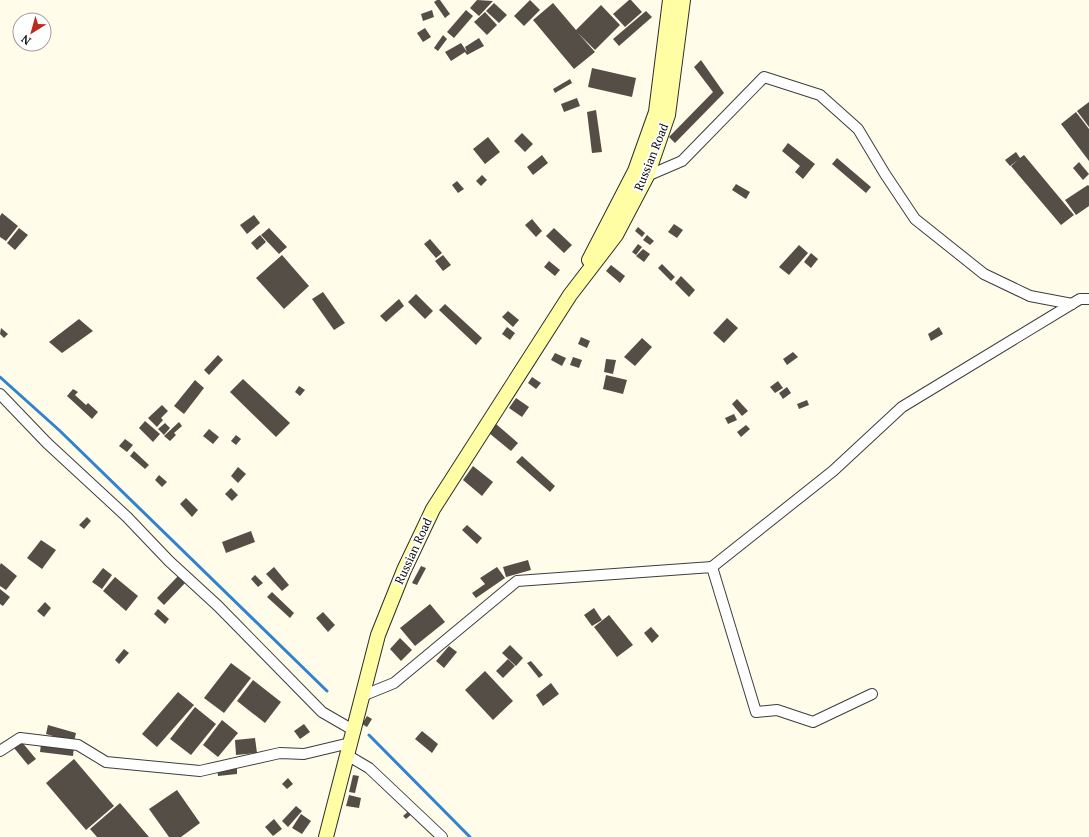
<svg xmlns="http://www.w3.org/2000/svg" width="1089" height="837" font-family="'PT Serif',serif">
<style>
.lines{fill:none;stroke-linecap:round;stroke-linejoin:round}
.stream{stroke:#3182d1;stroke-width:3}
.building{fill:#544e47}
.minor-casing{stroke:#3e3e3e;stroke-width:12}
.secondary-casing{stroke:#2d2d2d;stroke-width:16}
.minor{stroke:#fff;stroke-width:10}
.secondary{stroke:#fffea5;stroke-width:14}
.labels{text-anchor:middle;dominant-baseline:central;stroke-width:4;stroke-linejoin:round;paint-order:stroke}
.street-label{font-size:12px;fill:#0b0b0b;stroke:#fff}
</style>
<rect width="100%" height="100%" fill="#fffdea"/>
<g class="lines">
<g class="stream">
<path d="M0,377L59,430L327,691"/>
<path d="M369,735L470,837"/>
</g>
</g>
<g class="building">
<path d="M437,0H440L450,14L445,18L434,2Z"/>
<path d="M477,0L493,1L479,16L470,8Z"/>
<path d="M530,0L540,10L524,26L514,16Z"/>
<path d="M629,0H631L642,12L625,27L613,14Z"/>
<path d="M494,3L507,15L499,23L486,11Z"/>
<path d="M553,3L576,30L601,5L620,25L595,50L578,33L595,52L574,69L533,20Z"/>
<path d="M432,10L434,17L423,21L421,14Z"/>
<path d="M466,10L473,16L454,38L447,32Z"/>
<path d="M646,11L652,17L619,46L613,39Z"/>
<path d="M485,12L497,25L487,35L474,22Z"/>
<path d="M425,28L431,37L423,42L417,33Z"/>
<path d="M443,35L447,39L438,51L434,48Z"/>
<path d="M479,38L484,46L467,55L465,52L451,61L445,52L461,43L467,52L465,47Z"/>
<path d="M701,60L724,93L675,143L669,137L713,92L694,67Z"/>
<path d="M592,68L636,78L632,97L588,87Z"/>
<path d="M570,79L572,83L555,93L553,89Z"/>
<path d="M577,98L580,106L564,112L561,104Z"/>
<path d="M1089,102V127L1077,111Z"/>
<path d="M596,110L602,152L592,153L587,112Z"/>
<path d="M1076,112L1089,129V161L1061,124Z"/>
<path d="M522,133L533,144L525,152L514,141Z"/>
<path d="M488,137L500,152L485,164L473,149Z"/>
<path d="M788,143L815,164L803,179L795,172L800,166L782,151Z"/>
<path d="M1016,152L1020,158L1024,155L1074,215L1061,225L1011,166L1018,160L1010,166L1005,160Z"/>
<path d="M542,155L548,163L533,175L527,167Z"/>
<path d="M837,158L871,187L866,193L832,164Z"/>
<path d="M1079,162L1089,174L1083,180L1073,168Z"/>
<path d="M482,175L487,180L481,186L476,181Z"/>
<path d="M457,181L464,189L458,193L452,185Z"/>
<path d="M736,184L750,192L746,199L732,190Z"/>
<path d="M1088,185L1089,186V206L1076,215L1065,200Z"/>
<path d="M2,213L18,226L6,241L0,237V216Z"/>
<path d="M254,215L260,223L247,234L240,225Z"/>
<path d="M532,219L542,231L536,237L525,225Z"/>
<path d="M674,224L683,230L677,238L668,232Z"/>
<path d="M638,227L645,233L642,237L635,231Z"/>
<path d="M19,228L28,235L15,250L7,243Z"/>
<path d="M269,228L287,247L279,254L261,235Z"/>
<path d="M554,228L572,245L564,253L546,236Z"/>
<path d="M260,235L266,242L257,250L251,243Z"/>
<path d="M647,235L654,241L650,245L643,240Z"/>
<path d="M430,239L442,253L436,258L424,244Z"/>
<path d="M638,244L642,247L636,255L632,252Z"/>
<path d="M799,245L808,253L789,275L779,267Z"/>
<path d="M643,249L650,254L644,262L636,256Z"/>
<path d="M811,253L818,259L811,268L804,262Z"/>
<path d="M282,255L309,286L284,309L256,278Z"/>
<path d="M443,255L451,265L443,271L435,261Z"/>
<path d="M549,261L560,270L555,276L544,267Z"/>
<path d="M662,264L675,277L671,281L658,268Z"/>
<path d="M611,265L625,276L620,283L606,271Z"/>
<path d="M681,276L695,290L689,297L675,283Z"/>
<path d="M323,292L345,323L334,330L312,299Z"/>
<path d="M416,294L433,311L425,319L408,302Z"/>
<path d="M399,299L404,306L386,322L380,316Z"/>
<path d="M445,304L482,338L476,345L439,310Z"/>
<path d="M508,311L519,320L513,327L502,317Z"/>
<path d="M727,318L738,328L724,343L713,333Z"/>
<path d="M79,319L93,331L62,353L49,342Z"/>
<path d="M507,327L515,333L510,340L502,334Z"/>
<path d="M939,327L943,334L931,341L928,334Z"/>
<path d="M1,328L8,334L4,338L0,334Z"/>
<path d="M581,337L590,341L587,348L578,344Z"/>
<path d="M642,338L652,347L635,366L624,357Z"/>
<path d="M793,352L798,357L787,365L783,359Z"/>
<path d="M555,353L566,358L562,366L551,360Z"/>
<path d="M218,355L223,360L209,375L204,370Z"/>
<path d="M573,357L582,360L579,368L570,365Z"/>
<path d="M606,359L616,360L613,374L604,372Z"/>
<path d="M606,375L627,380L623,394L603,389Z"/>
<path d="M532,377L541,383L536,389L528,383Z"/>
<path d="M243,379L290,423L276,437L230,392Z"/>
<path d="M195,380L204,388L184,414L174,406Z"/>
<path d="M778,381L783,388L775,393L770,387Z"/>
<path d="M299,386L305,390L300,396L295,392Z"/>
<path d="M787,387L791,393L783,399L779,393Z"/>
<path d="M73,389L78,392L75,395L86,405L88,403L98,412L92,419L67,396Z"/>
<path d="M516,398L529,407L522,417L509,408Z"/>
<path d="M737,399L748,411L742,416L732,404Z"/>
<path d="M807,400L809,405L799,409L797,404Z"/>
<path d="M162,405L168,411L161,418L163,420L157,427L148,418Z"/>
<path d="M734,414L737,420L728,424L725,418Z"/>
<path d="M145,421L160,434L153,442L139,428Z"/>
<path d="M179,422L182,426L174,433L176,435L170,441L164,436Z"/>
<path d="M165,423L170,428L164,435L158,429Z"/>
<path d="M496,424L518,443L511,451L489,433Z"/>
<path d="M746,425L750,429L741,437L737,432Z"/>
<path d="M209,429L219,437L213,444L203,436Z"/>
<path d="M236,435L241,439L236,445L231,441Z"/>
<path d="M125,439L133,445L127,452L119,446Z"/>
<path d="M134,451L149,465L145,469L130,456Z"/>
<path d="M522,456L555,486L550,492L516,462Z"/>
<path d="M473,466L493,482L482,496L463,480Z"/>
<path d="M238,467L246,474L238,483L231,476Z"/>
<path d="M159,475L167,482L162,487L155,480Z"/>
<path d="M231,488L238,495L232,501L225,494Z"/>
<path d="M186,498L198,510L192,517L180,504Z"/>
<path d="M87,517L91,521L84,529L79,525Z"/>
<path d="M467,525L482,538L477,544L462,530Z"/>
<path d="M251,531L255,542L226,553L222,542Z"/>
<path d="M41,540L56,550L42,569L27,558Z"/>
<path d="M528,560L531,570L506,577L503,567Z"/>
<path d="M1,563L17,576L6,590L0,586V565Z"/>
<path d="M421,566L426,568L417,585L412,583Z"/>
<path d="M274,567L289,585L282,591L266,574Z"/>
<path d="M497,567L505,578L476,598L472,593L485,584L480,578Z"/>
<path d="M103,568L112,575L102,589L92,582Z"/>
<path d="M180,574L187,581L164,605L157,598Z"/>
<path d="M255,575L263,583L258,587L251,579Z"/>
<path d="M115,577L138,596L126,611L103,591Z"/>
<path d="M0,589L10,597L3,606L0,604Z"/>
<path d="M272,592L294,613L290,618L267,597Z"/>
<path d="M45,602L51,608L44,617L37,611Z"/>
<path d="M430,604L445,622L415,646L400,628Z"/>
<path d="M594,608L602,620L592,626L584,615Z"/>
<path d="M158,609L169,619L165,624L154,614Z"/>
<path d="M323,612L335,625L328,632L316,618Z"/>
<path d="M609,615L633,645L617,657L594,627Z"/>
<path d="M651,627L659,636L652,643L644,633Z"/>
<path d="M400,638L412,650L401,661L390,649Z"/>
<path d="M510,645L523,658L516,666L502,653Z"/>
<path d="M449,646L457,652L444,668L436,661Z"/>
<path d="M124,649L129,653L119,664L115,660Z"/>
<path d="M508,659L515,666L503,678L496,671Z"/>
<path d="M531,661L543,675L539,678L527,663Z"/>
<path d="M231,663L251,678L224,713L204,698Z"/>
<path d="M485,671L513,701L493,720L465,690Z"/>
<path d="M253,680L281,702L265,723L237,701Z"/>
<path d="M551,683L559,694L543,706L536,695Z"/>
<path d="M178,692L194,705L157,747L142,734Z"/>
<path d="M195,707L216,724L191,755L170,739Z"/>
<path d="M367,716L372,719L367,727L362,724Z"/>
<path d="M222,720L238,733L218,757L203,745Z"/>
<path d="M304,724L310,732L300,739L294,731Z"/>
<path d="M48,725L76,733L74,742L46,734Z"/>
<path d="M422,731L438,744L432,753L415,739Z"/>
<path d="M255,738L257,753L236,755L235,740Z"/>
<path d="M21,741L36,759L28,765L14,748Z"/>
<path d="M41,744L74,747L73,756L40,752Z"/>
<path d="M74,759L114,806L86,830L46,783Z"/>
<path d="M237,766V774L218,776L217,768Z"/>
<path d="M353,775L359,776L355,793L349,792Z"/>
<path d="M288,778L293,784L287,789L282,784Z"/>
<path d="M177,790L200,823L181,837H169L149,809Z"/>
<path d="M349,795L361,798L359,808L346,806Z"/>
<path d="M120,803L149,837H97L90,829Z"/>
<path d="M296,806L302,811L288,827L282,821Z"/>
<path d="M411,809L414,812L406,819L403,816Z"/>
<path d="M301,814L311,821L302,834L292,828Z"/>
<path d="M274,819L282,829L273,836L265,827Z"/>
</g>
<g class="lines">
<defs>
<g id="minor">
<path d="M647,176L682,161L764,77L820,95L858,129L885,174L915,219L984,274L1030,296L1072,304"/>
<path d="M0,394L47,443L127,517L169,561L218,606L322,712L353,730"/>
<path d="M712,567L833,471L902,407L1080,299H1089"/>
<path d="M362,696L394,683L517,581L712,567L756,712L777,710L813,722L872,694"/>
<path d="M0,751L20,738L78,745L106,762L200,771L280,753L304,754L350,743"/>
<path d="M347,755L369,768L442,837"/>
</g>
<g id="secondary">
<path d="M589,260L635,171L656,112L670,0"/>
<path d="M326,837L378,635L404,570L433,509L570,295L616,235L647,176L668,115L683,0"/>
</g>
</defs>
<use href="#minor" class="minor-casing"/>
<use href="#secondary" class="secondary-casing"/>
<use href="#minor" class="minor"/>
<use href="#secondary" class="secondary"/>
</g>
<g class="labels">
<g class="street-label">
<text transform="translate(651 157) rotate(-68)">Russian Road</text>
<text transform="translate(413 551) rotate(-65)">Russian Road</text>
</g>
</g>
<g transform="translate(32 32) rotate(217)"><circle r="19" fill="#ffffff" stroke="#9d9d9d"/>
<path d="M0-3L7 15L0 10L-7 15Z" fill="#bf281f"/>
<text y="-6" font-size="11" font-weight="bold" text-anchor="middle" fill="#0b0b0b">N</text>
</g>
</svg>
